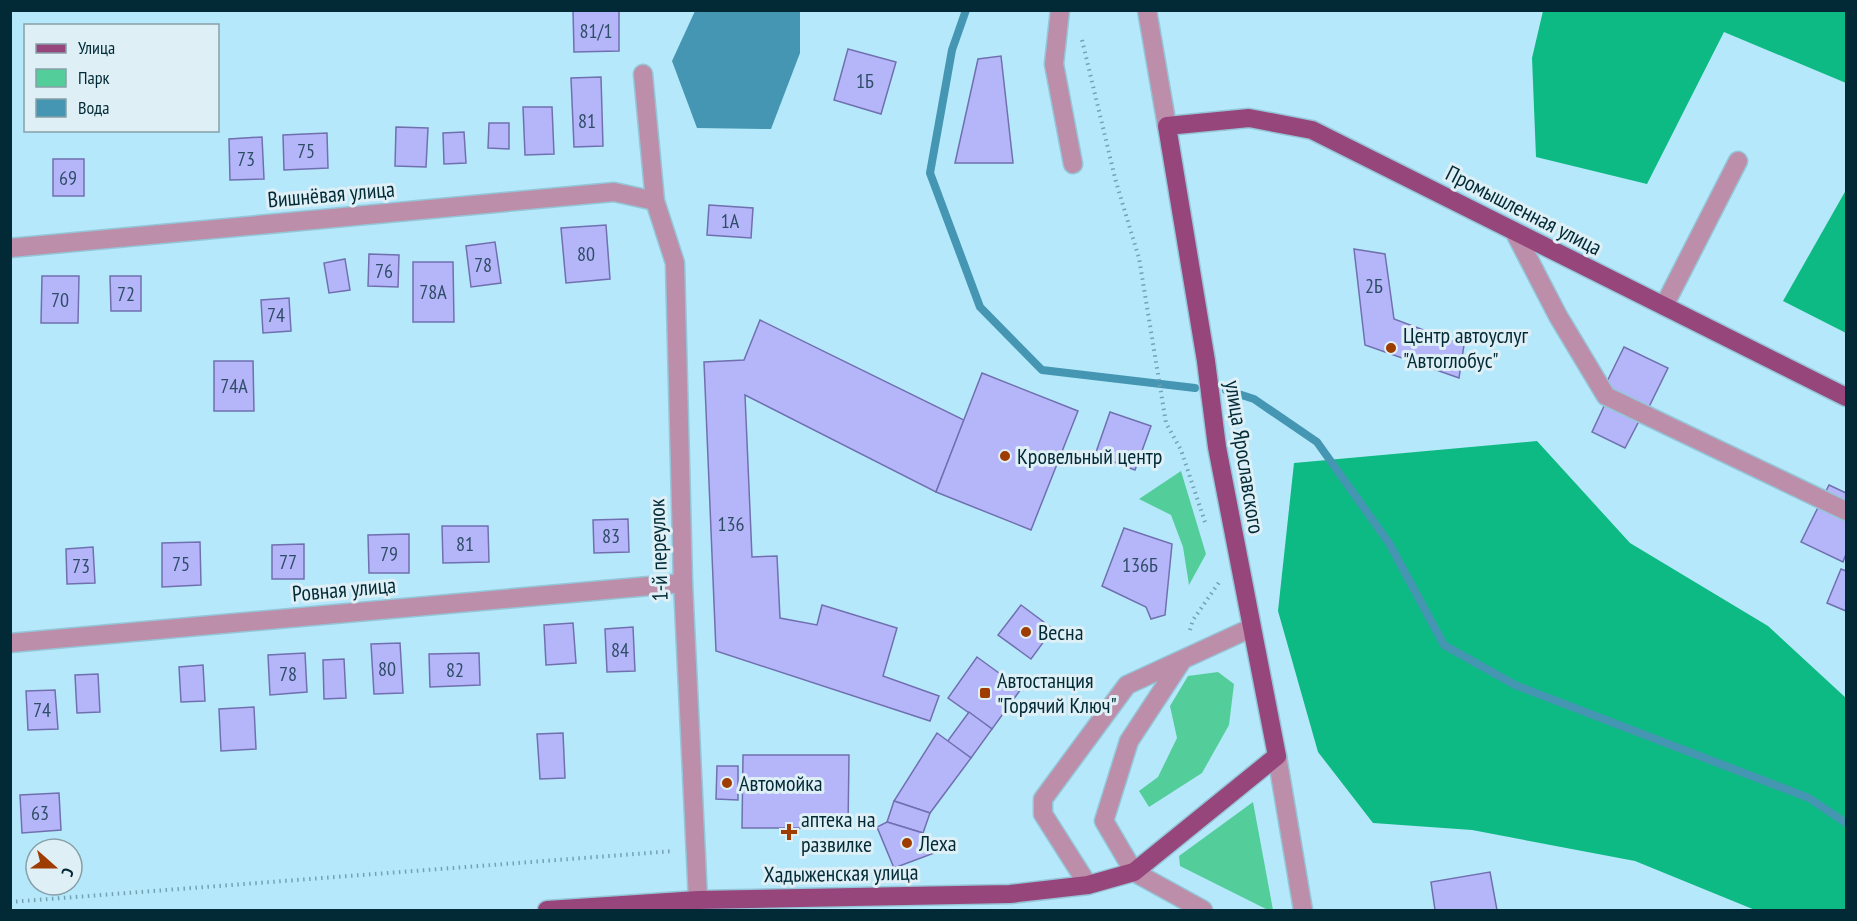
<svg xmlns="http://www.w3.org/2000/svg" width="1857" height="921" font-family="'PT Sans Narrow',sans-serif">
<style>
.green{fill:#53cd9a}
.forest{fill:#0dba83}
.water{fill:#4496b2}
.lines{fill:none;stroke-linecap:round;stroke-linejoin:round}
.stream{stroke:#4496b2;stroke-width:8}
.building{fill:#b5b6fa;stroke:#7070af;stroke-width:1.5}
.minor-casing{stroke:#95c6d8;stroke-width:21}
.major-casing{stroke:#95c6d8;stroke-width:21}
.path{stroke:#73a2b2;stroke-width:4;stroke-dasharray:1.5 4.5;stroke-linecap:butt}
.minor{stroke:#bc8ea9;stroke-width:18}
.major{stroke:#97467b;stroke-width:18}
.poi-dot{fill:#9f3c01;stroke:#dfeff6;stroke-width:2}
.labels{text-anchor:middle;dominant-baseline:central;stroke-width:6;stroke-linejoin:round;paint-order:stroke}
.number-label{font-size:20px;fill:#2e4d67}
.street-label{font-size:22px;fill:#012a36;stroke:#dfeff6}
.poi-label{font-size:22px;fill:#012a36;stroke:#dfeff6;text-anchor:start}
</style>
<rect width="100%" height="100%" fill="#b6e8fb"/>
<g class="green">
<path d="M1181,471L1206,554L1189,585L1183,547L1171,515L1139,499Z"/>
<path d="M1218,672L1234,684L1229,725L1202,773L1149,807L1139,791L1158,777L1177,738L1170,706L1188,676Z"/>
<path d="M1253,802L1273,910H1268L1180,866L1179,856Z"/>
</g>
<g class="forest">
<path d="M1543,11H1846V83L1724,32L1647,184L1536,157L1532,58Z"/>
<path d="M1846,190V333L1783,301Z"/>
<path d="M1537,441L1630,543L1768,626L1846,698V910H1755L1635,861L1472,830L1373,823L1318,752L1278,611L1294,463Z"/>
</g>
<path class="water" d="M695,11H800V53L771,129L697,128L672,61Z"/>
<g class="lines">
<g class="stream">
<path d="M966,10L952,50L930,173L980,307L1042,370L1195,388"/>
<path d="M1226,390L1254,399L1317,442L1389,543L1444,645L1515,685L1809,798L1846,823"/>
</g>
</g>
<g class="building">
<path d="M573,10H619V51L574,52Z"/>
<path d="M848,49L896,62L881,114L834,100Z"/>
<path d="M1001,56L1013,163H955L978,59Z"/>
<path d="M601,77L603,146L574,147L571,78Z"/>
<path d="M523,107H552L554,154L525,155Z"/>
<path d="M489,123H509V149L488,148Z"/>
<path d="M396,127L428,128L426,167L395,166Z"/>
<path d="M464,132L466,163L444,164L443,133Z"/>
<path d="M327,133L328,168L284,170L283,135Z"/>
<path d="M262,137L264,179L230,180L229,139Z"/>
<rect x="53" y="159" width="31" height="37"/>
<path d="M709,205L753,208L751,238L707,235Z"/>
<path d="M606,225L610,279L566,283L561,228Z"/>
<path d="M495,242L501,283L471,287L466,246Z"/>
<path d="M1354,249L1385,254L1394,319L1464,345L1459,378L1365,345Z"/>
<path d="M369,254L399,255L398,287L368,286Z"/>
<path d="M345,259L350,290L329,293L324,263Z"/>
<path d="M413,262H453L454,322H413Z"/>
<path d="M42,276H79L78,323H41Z"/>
<path d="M110,276H141V311H111Z"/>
<path d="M289,298L291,331L263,333L261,300Z"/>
<path d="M760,320L964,420L936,492L745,395L752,557L777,556L780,618L817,625L822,605L897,628L883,676L939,696L930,721L716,651L704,362L744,360Z"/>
<path d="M1624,347L1668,368L1644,417L1600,396Z"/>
<path d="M214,361H253L254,411H214Z"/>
<path d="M982,373L1078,411L1031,530L936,492Z"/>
<path d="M1605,404L1639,421L1625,448L1592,432Z"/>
<path d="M1110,412L1151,426L1135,470L1095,455Z"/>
<path d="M1829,485L1846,493V554L1843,562L1801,542Z"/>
<path d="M628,519L629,552L594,553L593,520Z"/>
<path d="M442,526H488L489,562L443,563Z"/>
<path d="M1124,528L1172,544L1165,615L1151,619L1146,607L1102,586Z"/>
<path d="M409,534V573H369L368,535Z"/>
<path d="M200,542L201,585L162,587V543Z"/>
<path d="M304,544V579H272V545Z"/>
<path d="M93,547L95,583L67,584L66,549Z"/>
<path d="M1841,569L1846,571V611L1827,603Z"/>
<path d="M1021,605L1053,629L1031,659L998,635Z"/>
<path d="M573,623L576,663L546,665L544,625Z"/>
<path d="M633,627L635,671L607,672L605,629Z"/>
<path d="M400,643L403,693L374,694L371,644Z"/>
<path d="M305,653L307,692L270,695L268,655Z"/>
<path d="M479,653L480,685L430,687L429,654Z"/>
<path d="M977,657L1021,689L992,729L948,698Z"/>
<path d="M344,659L346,698L324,699L323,660Z"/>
<path d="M203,665L205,701L181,702L179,667Z"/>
<path d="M98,674L100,712L77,713L75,675Z"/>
<path d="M55,690L58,729L28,730L26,691Z"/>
<path d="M254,707L256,749L221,751L219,709Z"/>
<path d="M969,712L992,729L971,758L947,742Z"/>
<path d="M563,733L565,778L540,779L537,734Z"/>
<path d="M937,733L971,758L930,813L894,801Z"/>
<path d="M743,755H849L848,828H742Z"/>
<path d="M717,766H738V800L716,799Z"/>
<path d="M59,793L61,830L22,833L20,795Z"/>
<path d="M894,801L930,813L923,833L887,822Z"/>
<path d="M887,822L923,833L937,852L894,868L877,827Z"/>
<path d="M1490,872L1497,910H1435L1431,882Z"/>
</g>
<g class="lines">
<defs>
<g id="minor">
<path d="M1060,10L1054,64L1073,164"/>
<path d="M1147,10L1167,126"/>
<path d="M643,74L655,201L675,263L683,583L698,900"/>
<path d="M1514,231L1558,316L1606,396L1846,511"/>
<path d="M10,248L614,192L655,201"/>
<path d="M1664,306L1738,161"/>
<path d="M10,643L683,583"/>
<path d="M1181,662L1129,741L1104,821L1134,872L1203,910"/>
<path d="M1277,756L1303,910"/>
<path d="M1088,885L1043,814V799L1127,685L1251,628"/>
</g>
<path id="major" d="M547,910L698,900L1010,894L1088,885L1134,872L1277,756L1217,447L1206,361L1167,126L1249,118L1312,130L1846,397"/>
</defs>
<use href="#minor" class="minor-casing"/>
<use href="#major" class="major-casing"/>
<g class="path">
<path d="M1082,40L1116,182L1139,258L1166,423L1181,450L1205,522"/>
<path d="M1190,630L1193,620L1220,581"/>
<path d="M10,902L674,851"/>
</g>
<use href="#minor" class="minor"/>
<use href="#major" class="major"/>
</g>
<g class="poi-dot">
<circle cx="1391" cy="348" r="6"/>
<circle cx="1005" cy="456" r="6"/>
<circle cx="1026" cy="632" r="6"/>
<rect x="979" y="687" width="12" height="12" rx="3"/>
<circle cx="727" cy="783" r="6"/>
<path d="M786 823h6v6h6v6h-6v6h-6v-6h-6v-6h6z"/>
<circle cx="907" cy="843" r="6"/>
</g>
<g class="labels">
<g class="number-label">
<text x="596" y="31">81/1</text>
<text x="865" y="81">1Б</text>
<text x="587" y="121">81</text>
<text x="306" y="151">75</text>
<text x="246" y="159">73</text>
<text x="68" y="178">69</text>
<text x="730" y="221">1А</text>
<text x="586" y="254">80</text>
<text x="483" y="265">78</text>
<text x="384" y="271">76</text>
<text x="1374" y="286">2Б</text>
<text x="433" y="292">78А</text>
<text x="126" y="294">72</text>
<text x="60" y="300">70</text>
<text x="276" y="315">74</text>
<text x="234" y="386">74А</text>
<text x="731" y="524">136</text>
<text x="611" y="536">83</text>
<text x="465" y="544">81</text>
<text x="389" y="554">79</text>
<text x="288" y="562">77</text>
<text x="181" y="564">75</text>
<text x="1140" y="565">136Б</text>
<text x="81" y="566">73</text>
<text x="620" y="650">84</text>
<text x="387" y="669">80</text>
<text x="455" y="670">82</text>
<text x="288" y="674">78</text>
<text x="42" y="710">74</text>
<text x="40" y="813">63</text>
</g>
<g class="street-label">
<text transform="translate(331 194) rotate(-5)">Вишнёвая улица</text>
<text transform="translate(1524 210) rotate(27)">Промышленная улица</text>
<text transform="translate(1245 457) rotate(81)">улица Ярославского</text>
<text transform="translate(658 550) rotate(-92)">1-й переулок</text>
<text transform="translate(344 589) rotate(-5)">Ровная улица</text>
<text transform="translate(841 873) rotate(-1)">Хадыженская улица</text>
</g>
<g class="poi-label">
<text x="1403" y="335">Центр автоуслуг<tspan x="1403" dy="25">"Автоглобус"</tspan></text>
<text x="1017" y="456">Кровельный центр</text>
<text x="1038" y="632">Весна</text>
<text x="997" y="680">Автостанция<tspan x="997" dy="25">"Горячий Ключ"</tspan></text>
<text x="739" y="783">Автомойка</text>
<text x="801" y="819">аптека на<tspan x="801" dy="25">развилке</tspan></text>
<text x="919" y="843">Леха</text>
</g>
</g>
<rect width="1857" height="921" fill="none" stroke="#012a36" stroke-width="24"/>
<rect x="24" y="24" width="195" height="108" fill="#dfeff6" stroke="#86a0a9" stroke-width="1.5"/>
<rect x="36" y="44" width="30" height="9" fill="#97467b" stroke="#86a0a9" stroke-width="1.5"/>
<text x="78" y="54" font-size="18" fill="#012a36">Улица</text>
<rect x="36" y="69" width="30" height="18" fill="#53cd9a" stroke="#86a0a9" stroke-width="1.5"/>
<text x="78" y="84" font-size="18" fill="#012a36">Парк</text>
<rect x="36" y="99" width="30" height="18" fill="#4496b2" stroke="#86a0a9" stroke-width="1.5"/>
<text x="78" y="114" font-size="18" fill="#012a36">Вода</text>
<g transform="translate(54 867) rotate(111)"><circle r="28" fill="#dfeff6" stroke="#86a0a9" stroke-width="1.5"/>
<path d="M0-4.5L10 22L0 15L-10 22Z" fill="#9f3c01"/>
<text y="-9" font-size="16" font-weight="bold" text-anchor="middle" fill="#012a36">С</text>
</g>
</svg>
